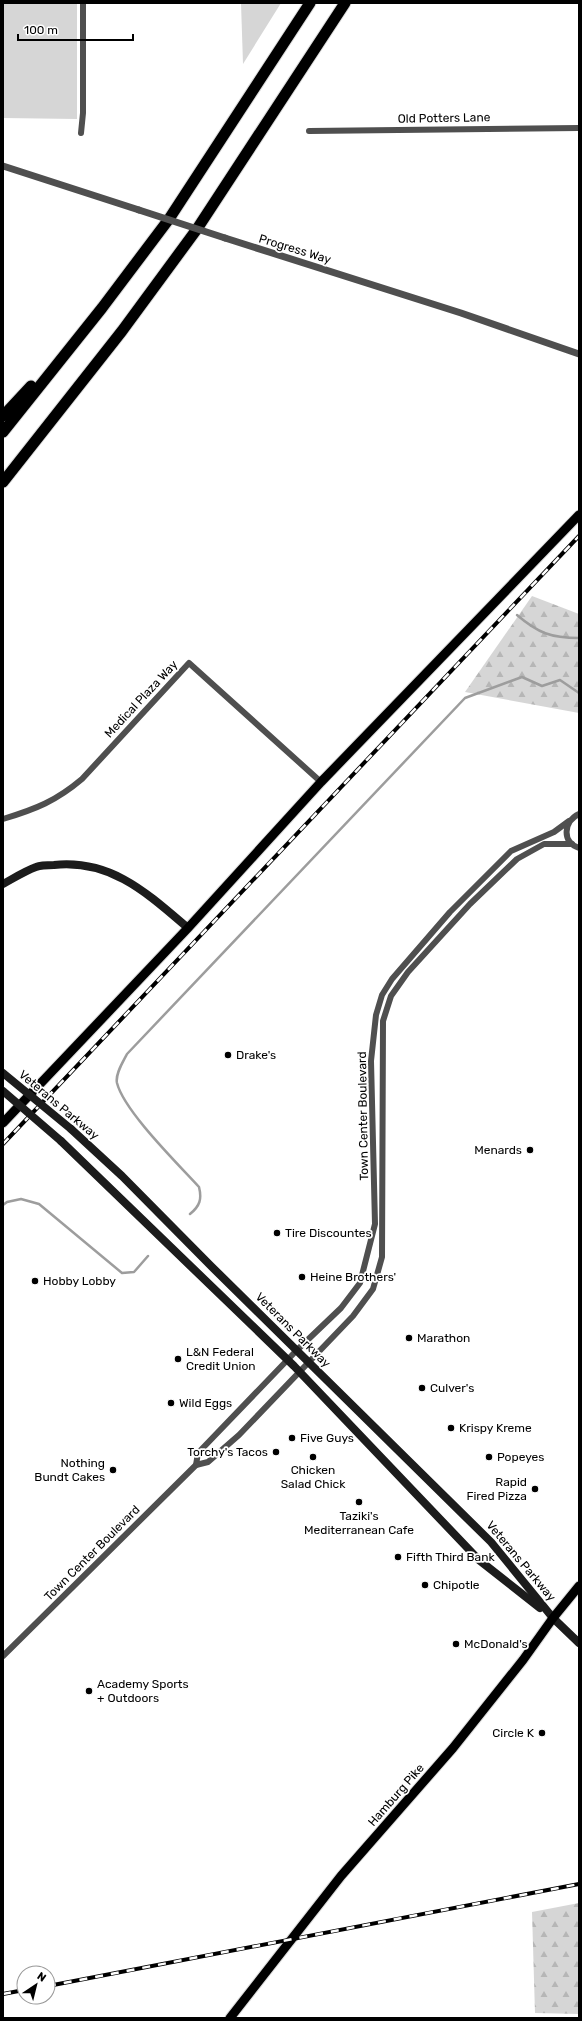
<svg xmlns="http://www.w3.org/2000/svg" width="582" height="2021" font-family="Rubik,sans-serif">
<style>
.grass{fill:#d6d6d6}
.forest{fill:url(#forest-firs)}
.lines{fill:none;stroke-linecap:round;stroke-linejoin:round}
.stream{stroke:#9d9d9d;stroke-width:2.5}
.primary-casing{stroke:#dbdbdb;stroke-width:11}
.motorway-casing{stroke:#dbdbdb;stroke-width:13}
.minor{stroke:#4f4f4f;stroke-width:6}
.tertiary{stroke:#4f4f4f;stroke-width:7}
.secondary{stroke:#1c1c1c;stroke-width:8}
.primary{stroke:#000;stroke-width:9}
.motorway{stroke:#000;stroke-width:11}
.rail-casing{stroke:#000;stroke-width:4}
.rail{stroke:#fff;stroke-width:2.5;stroke-dasharray:8;stroke-linecap:butt}
.tertiary-bridge{stroke:#4f4f4f;stroke-width:7}
.secondary-bridge{stroke:#1c1c1c;stroke-width:8}
.poi-dot{fill:#000;stroke:#fff;stroke-width:1.5}
.labels{text-anchor:middle;dominant-baseline:central;stroke-width:3.5;stroke-linejoin:round;paint-order:stroke}
.street-label{font-size:12px;fill:#000;stroke:#fff}
.poi-label{font-size:12px;fill:#000;stroke:#fff;text-anchor:start}
</style>
<defs>
<pattern id="forest-firs" width="22" height="20" patternUnits="userSpaceOnUse"><rect width="22" height="20" fill="#d6d6d6"/><path d="M5 1l3.5 6h-7zM16 11l3.5 6h-7z" fill="#b6b6b6"/></pattern>
</defs>
<rect width="100%" height="100%" fill="#fff"/>
<g class="grass">
<path d="M3,3H77V119L3,118Z"/>
<path d="M241,3H281L243,64Z"/>
</g>
<g class="forest">
<path d="M532,596L579,614V713L465,692Z"/>
<path d="M579,1903V2014L535,2013L532,1912Z"/>
</g>
<g class="lines">
<g class="stream">
<path d="M517,615C538,633 551,638 579,638"/>
<path d="M3,1205L7,1202L21,1199L39,1204L122,1273L134,1272L148,1256"/>
<path d="M190,1214C200,1206 202,1199 199,1187C178,1164 124,1111 117,1083C115,1074 123,1062 127,1054L465,698L522,677L542,686L560,680L579,693"/>
</g>
<defs>
<g id="primary">
<path d="M3,1123L188,928L321,782L579,515"/>
<path d="M230,2018L341,1876L453,1748L523,1660L553,1618L579,1586"/>
</g>
<g id="motorway">
<path d="M3,416L31,386"/>
<path d="M3,432L102,308L169,219L310,3"/>
<path d="M3,482L122,331L197,229L345,3"/>
</g>
</defs>
<use href="#primary" class="primary-casing"/>
<use href="#motorway" class="motorway-casing"/>
<g class="minor">
<path d="M309,131L579,128"/>
<path d="M81,133L83,113V3"/>
<path d="M579,814C564,821 561,842 579,848"/>
<path d="M3,819C36,809 56,801 82,779L189,663L321,782"/>
<path d="M196,1465L198,1453L296,1351L341,1308L360,1283L375,1224L371,1061L376,1015L382,995L392,979L450,912L511,851L554,832L569,821"/>
<path d="M3,1656L196,1465L208,1462L239,1435L353,1316L373,1289L382,1257L383,1021L391,996L408,972L470,904L517,859L544,844H572"/>
</g>
<g class="tertiary">
<path d="M3,166L139,210"/>
<path d="M225,238L461,313L579,354"/>
</g>
<g class="secondary">
<path d="M3,884C14,878 25,871 36,867C41,865 48,865 54,865C111,859 147,893 188,928"/>
<path d="M71,1129L122,1176L211,1266L491,1542L553,1618L579,1643"/>
<path d="M61,1141L294,1366L479,1560L540,1608"/>
</g>
<use href="#primary" class="primary"/>
<use href="#motorway" class="motorway"/>
<defs>
<g id="rail">
<path d="M3,1144L579,536"/>
<path d="M48,1986L579,1884"/>
<path d="M3,1994L24,1990"/>
</g>
</defs>
<use href="#rail" class="rail-casing"/>
<use href="#rail" class="rail"/>
<path class="tertiary-bridge" d="M139,210L225,238"/>
<g class="secondary-bridge">
<path d="M3,1073L71,1129"/>
<path d="M3,1091L61,1141"/>
</g>
</g>
<g class="poi-dot">
<circle cx="228" cy="1055" r="4"/>
<circle cx="530" cy="1150" r="4"/>
<circle cx="277" cy="1233" r="4"/>
<circle cx="302" cy="1277" r="4"/>
<circle cx="35" cy="1281" r="4"/>
<circle cx="409" cy="1338" r="4"/>
<circle cx="178" cy="1359" r="4"/>
<circle cx="422" cy="1388" r="4"/>
<circle cx="171" cy="1403" r="4"/>
<circle cx="451" cy="1428" r="4"/>
<circle cx="292" cy="1438" r="4"/>
<circle cx="276" cy="1452" r="4"/>
<circle cx="313" cy="1457" r="4"/>
<circle cx="489" cy="1457" r="4"/>
<circle cx="113" cy="1470" r="4"/>
<circle cx="535" cy="1489" r="4"/>
<circle cx="359" cy="1502" r="4"/>
<circle cx="398" cy="1557" r="4"/>
<circle cx="425" cy="1585" r="4"/>
<circle cx="456" cy="1644" r="4"/>
<circle cx="89" cy="1691" r="4"/>
<circle cx="542" cy="1733" r="4"/>
</g>
<g class="labels">
<g class="street-label">
<text transform="translate(444 118) rotate(-1)">Old Potters Lane</text>
<text transform="translate(295 249) rotate(17)">Progress Way</text>
<text transform="translate(141 699) rotate(-47)">Medical Plaza Way</text>
<text transform="translate(59 1105) rotate(40)">Veterans Parkway</text>
<text transform="translate(363 1116) rotate(-91)">Town Center Boulevard</text>
<text transform="translate(293 1330) rotate(45)">Veterans Parkway</text>
<text transform="translate(92 1553) rotate(-45)">Town Center Boulevard</text>
<text transform="translate(521 1561) rotate(50)">Veterans Parkway</text>
<text transform="translate(396 1795) rotate(-49)">Hamburg Pike</text>
</g>
<g class="poi-label">
<text x="236" y="1055">Drake's</text>
<text x="522" y="1150" text-anchor="end">Menards</text>
<text x="285" y="1233">Tire Discountes</text>
<text x="310" y="1277">Heine Brothers'</text>
<text x="43" y="1281">Hobby Lobby</text>
<text x="417" y="1338">Marathon</text>
<text x="186" y="1352">L&amp;N Federal<tspan x="186" dy="14">Credit Union</tspan></text>
<text x="430" y="1388">Culver's</text>
<text x="179" y="1403">Wild Eggs</text>
<text x="459" y="1428">Krispy Kreme</text>
<text x="300" y="1438">Five Guys</text>
<text x="268" y="1452" text-anchor="end">Torchy's Tacos</text>
<text x="497" y="1457">Popeyes</text>
<text x="105" y="1463" text-anchor="end">Nothing<tspan x="105" dy="14">Bundt Cakes</tspan></text>
<text x="313" y="1470" text-anchor="middle">Chicken<tspan x="313" dy="14">Salad Chick</tspan></text>
<text x="527" y="1482" text-anchor="end">Rapid<tspan x="527" dy="14">Fired Pizza</tspan></text>
<text x="359" y="1516" text-anchor="middle">Taziki's<tspan x="359" dy="14">Mediterranean Cafe</tspan></text>
<text x="406" y="1557">Fifth Third Bank</text>
<text x="433" y="1585">Chipotle</text>
<text x="464" y="1644">McDonald's</text>
<text x="97" y="1684">Academy Sports<tspan x="97" dy="14">+ Outdoors</tspan></text>
<text x="534" y="1733" text-anchor="end">Circle K</text>
</g>
</g>
<rect width="582" height="2021" fill="none" stroke="#000000" stroke-width="8"/>
<g transform="translate(36 1985) rotate(35)"><circle r="19" fill="#ffffff" stroke="#999999"/>
<path d="M0-3L7 15L0 10L-7 15Z" fill="#000000"/>
<text y="-6" font-size="11" font-weight="bold" text-anchor="middle" fill="#000000">N</text>
</g>
<path d="M18 34v6h115v-6" fill="none" stroke="#000000" stroke-width="2"/>
<text x="24" y="34" font-size="12" fill="#000000" stroke="#ffffff" stroke-width="3" paint-order="stroke">100 m</text>
</svg>
